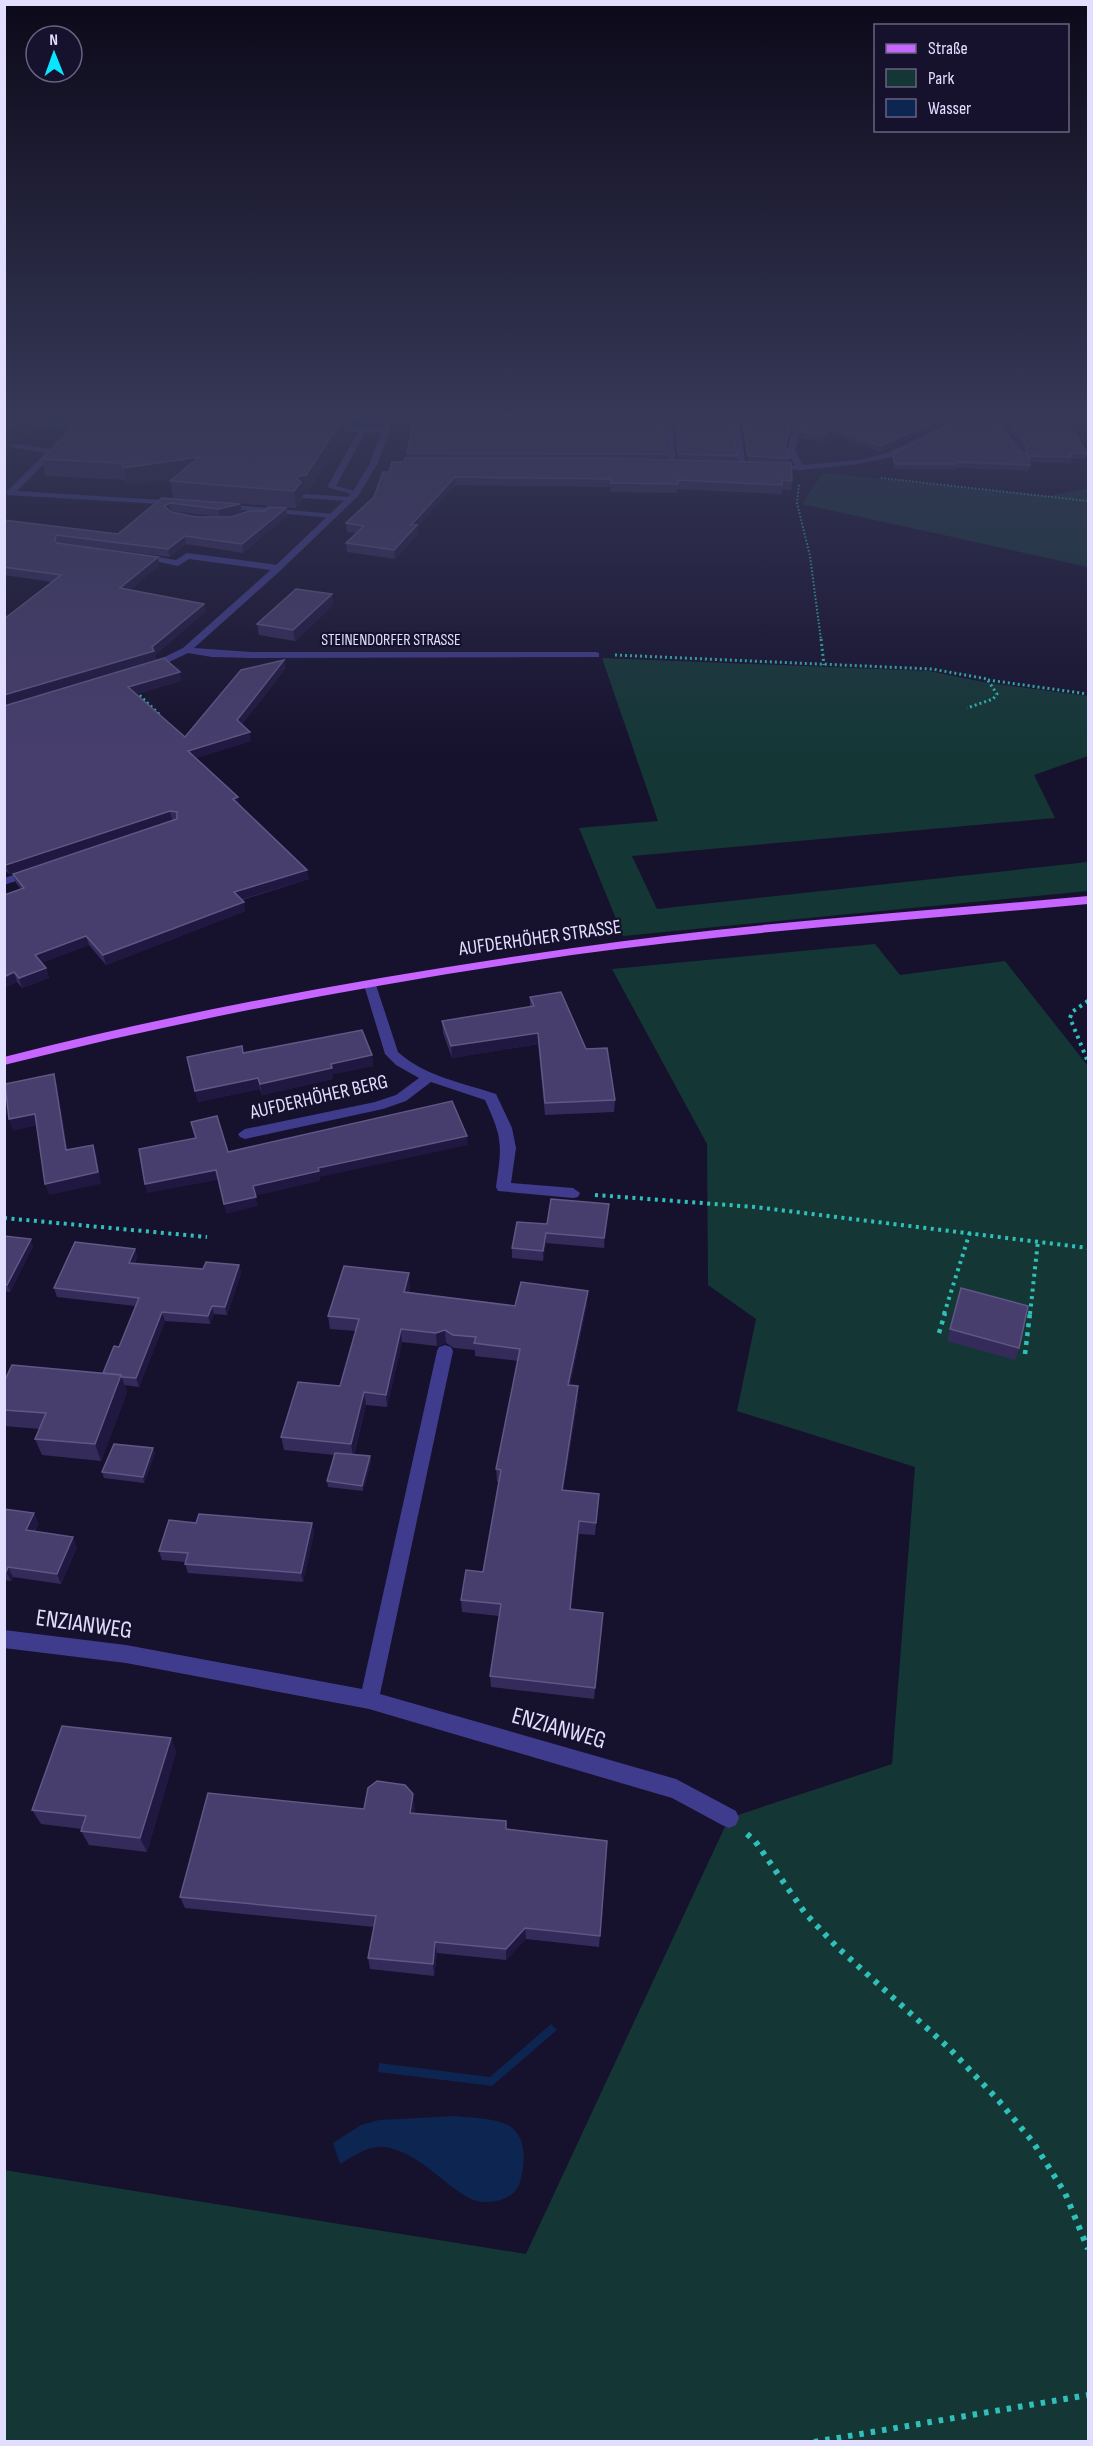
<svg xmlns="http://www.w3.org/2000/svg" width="1093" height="2446" font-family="'Sofia Sans Condensed',sans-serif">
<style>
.green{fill:#143736}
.water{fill:#0d2551}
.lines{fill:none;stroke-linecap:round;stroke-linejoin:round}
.path-far4{stroke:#2fc1b9;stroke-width:2;stroke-dasharray:1.5 2;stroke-linecap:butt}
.path-far3{stroke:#2fc1b9;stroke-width:3;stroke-dasharray:2 3;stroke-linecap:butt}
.path-far2{stroke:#2fc1b9;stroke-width:4;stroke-dasharray:3 4.5;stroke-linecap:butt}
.path-far1{stroke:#2fc1b9;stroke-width:4.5;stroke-dasharray:4 5;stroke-linecap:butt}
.path{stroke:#2fc1b9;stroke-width:6;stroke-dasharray:4.5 7;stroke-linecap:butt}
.service{fill:#403c8d;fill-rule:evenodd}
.minor{fill:#403c8d;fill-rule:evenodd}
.primary{fill:#c665ff;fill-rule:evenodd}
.wall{fill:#342b5b}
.shaded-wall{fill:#201841}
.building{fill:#473e6d;stroke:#5f5784;stroke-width:1.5}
.labels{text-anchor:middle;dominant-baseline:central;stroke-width:4.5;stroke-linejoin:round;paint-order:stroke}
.far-street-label{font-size:16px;fill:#e2deff;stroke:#16112d}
.street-label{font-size:20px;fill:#e2deff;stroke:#16112d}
.near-street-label{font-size:24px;fill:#e2deff;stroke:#16112d}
</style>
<rect width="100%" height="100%" fill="#16112d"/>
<g class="green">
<path d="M4,413H86L67,431L17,424Z"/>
<path d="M823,473L1048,496L1088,488V567L802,504Z"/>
<path d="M602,658L929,671L983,682L1088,696V756L1034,775L1055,818L632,856L657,909L1088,862V891L623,936L579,828L658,821Z"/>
<path d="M875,944L900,975L1005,961L1088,1066V2441H5L4,2170L526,2254L729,1818L892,1764L915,1467L737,1411L756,1319L708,1285L707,1144L612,969Z"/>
</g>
<g class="water">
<path d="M551,2024L557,2030L492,2086L378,2072L379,2063L490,2077Z"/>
<path d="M456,2116C471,2118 492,2118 506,2124C528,2134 526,2165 519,2185C513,2201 485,2206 471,2199C443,2185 423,2156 390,2148C371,2143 356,2155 340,2164L333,2143L361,2125L379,2120Z"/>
</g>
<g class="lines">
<g class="path-far4">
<path d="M881,478L1088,501"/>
<path d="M799,485L797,503L810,556L821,640"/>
</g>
<g class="path-far3">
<path d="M821,639L824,665"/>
<path d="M615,655L932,669L987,679L997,694L993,699L967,708"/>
<path d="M988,680L1088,694"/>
<path d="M136,692L159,714"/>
</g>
<g class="path-far2">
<path d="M1088,1001L1072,1012L1070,1018L1088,1062"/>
<path d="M595,1195L755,1207L1088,1248"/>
<path d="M4,1218L207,1237"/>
<path d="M944,1314L970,1232"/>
<path d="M1030,1314L1038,1241"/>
</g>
<g class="path-far1">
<path d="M939,1333L945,1313"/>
<path d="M1025,1354L1030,1313"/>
</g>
<g class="path">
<path d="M747,1834L755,1841L805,1913L836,1946L950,2049L999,2101L1033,2142L1065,2193L1088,2249"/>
<path d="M814,2442L1088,2395"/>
</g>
<g class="service">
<path d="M664,413H672L676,465L672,467L668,465Z"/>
<path d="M730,413H738L746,467L739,465Z"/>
<path d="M789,413H797L800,433L795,451L803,465L858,460L887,453L971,413H981L892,457L858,464L801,470H798L787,451L792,433Z"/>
<path d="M986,413H993L1024,453V457H1018Z"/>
<path d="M326,426L386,429L390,431L386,433L365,432L336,486L358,492V496L327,487L358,432L323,430Z"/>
<path d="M11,443L50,449L56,446L60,448L17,491L178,501L182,503L178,505L7,495V491L46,453L11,447Z"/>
<path d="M305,494L350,497L354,499L350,501L302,498L301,496Z"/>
<path d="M223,504L333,514L337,516L333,518L220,508V504Z"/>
<path d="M187,553L278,565L282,568L278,571L189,559L178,566L136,557L140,554L176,560Z"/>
</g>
<g class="minor">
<path d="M388,413H396L378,463L358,496L281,570L194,648L252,652H596L599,653V657L252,658L212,657L188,653L152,670H146V666L183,648L275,566L352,493L370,463Z"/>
<path d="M767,465L801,466L805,468L801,470L770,469L766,467Z"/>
<path d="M33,869L37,870V874L4,885V878Z"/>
<path d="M370,981L376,985L398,1052C424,1076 463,1083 496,1094L512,1128L516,1148L511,1183L573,1188L580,1193L578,1197L573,1198L498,1191L496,1187C502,1145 503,1139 485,1100L431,1082L406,1101L383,1109L245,1139L240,1137L238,1134L245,1129L375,1102L396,1095L419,1078L396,1065L385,1054L364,985Z"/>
<path d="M445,1345L451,1347L453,1351L380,1694L676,1779L736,1811L739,1818L736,1825L729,1828L722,1825L672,1798L369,1709L126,1663L4,1648V1630L126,1645L362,1689L437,1351L439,1347Z"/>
</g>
<path class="primary" d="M1088,896V904C916,920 743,931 572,955C382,982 191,1018 4,1065V1057C191,1009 382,975 573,948C743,923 916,912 1088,896Z"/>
</g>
<g class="wall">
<path d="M4,413L36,428L17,442L10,441L9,448L4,452Z"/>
<path d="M86,413H354L350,425H344L345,434L308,492L302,493L303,500L296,508L173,498L170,481L172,479L127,485L124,480L45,476L42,459Z"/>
<path d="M674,413H729L737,456L736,462H748L740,413H788L790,433L786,446L790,458L789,463L792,481L791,490L782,489L781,494L678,489L677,493L610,492L611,487L455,485L417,527L418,534L395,559L347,552L346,543L356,533L347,532L346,523L374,497L389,472L404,462L407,458V453L666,454L665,460H678Z"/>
<path d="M799,413H965L880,452L830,432L825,441L801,438Z"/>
<path d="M996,413H1061L1087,453L1086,459H1071V463L1029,462L1030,465L1029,471L956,468L955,470L895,469L892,459L893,454L1026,453Z"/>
<path d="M162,498L240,504L242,512L220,517L171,511H170L197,517L287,516L243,553L186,544L170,557L58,543L159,566L129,590L204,604L205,612L155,655L156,660L4,705V619L52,582L4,575V520L118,534Z"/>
<path d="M332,594L333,605L295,641L259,635L257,624Z"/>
<path d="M286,668L242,724L251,741L196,758L309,879L242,900L245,911L106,965L89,945L41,963L46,968L49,978L22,988L17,982L4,988V895L21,889L16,883L13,874L174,820L9,874L4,869V706L181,681L136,694L185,737Z"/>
<path d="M530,997L586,1049L615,1100L614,1112L545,1115L538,1044L452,1058L443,1033L442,1021L530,1007Z"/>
<path d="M243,1053L372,1055L373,1066L333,1074V1079L262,1095L260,1089L198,1102L187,1057Z"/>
<path d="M609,1204L604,1248L546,1243L543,1261L512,1258V1248L547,1224Z"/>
<path d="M4,1236L33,1246L10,1292L4,1291Z"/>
<path d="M135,1249L137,1257L135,1263L203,1269L239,1265L241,1273L227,1315L214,1314L210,1324L165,1321L139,1387L124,1385L127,1392L101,1461L42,1455L35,1439L40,1429L4,1426V1382L103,1373L119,1347L135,1306L57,1297L54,1288Z"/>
<path d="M410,1286L409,1292L515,1306L587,1304L570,1385L578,1399L563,1490L599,1494L595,1535L579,1534L571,1609L602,1625L594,1699L491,1687L490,1676L499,1616L462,1612L461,1600L483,1572L499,1482H497L496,1469L518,1361L475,1356V1350L454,1348L446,1343L437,1346L402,1342L387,1407L366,1405L354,1455L370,1456L371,1462L363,1491L328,1487L327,1481L335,1455L284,1450L281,1437L340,1386L356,1331L330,1329L328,1316Z"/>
<path d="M961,1288L1019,1348L1015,1360L947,1341Z"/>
<path d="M153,1448L155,1453L144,1483L104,1478L102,1472Z"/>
<path d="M4,1509L34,1513L38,1523L35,1531L77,1547L61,1584L13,1577L11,1581L4,1580Z"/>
<path d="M196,1523H312L314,1533L303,1582L188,1573L185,1564V1562L162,1560L159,1551Z"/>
<path d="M171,1738L176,1752L147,1852L89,1845L81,1831L82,1829L41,1824L32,1810Z"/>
<path d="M415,1807L414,1814L507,1829L607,1841L599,1947L526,1939L506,1960L437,1953L434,1976L370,1969L368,1958L374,1927L185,1908L180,1897L364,1809Z"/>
</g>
<g class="shaded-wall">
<path d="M29,413H33L36,428L17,442L14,425Z"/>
<path d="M349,413H354L350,425Z"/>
<path d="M954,413H965L880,452L881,446Z"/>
<path d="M344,417L345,434L308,492L302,493L303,500L296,508L294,491L298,476Z"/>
<path d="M6,425L10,441L9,448L4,452V432Z"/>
<path d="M830,427V432L825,441L826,435Z"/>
<path d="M199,457L202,475L127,485L124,468Z"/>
<path d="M455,477V485L417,527L418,534L395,559L394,550L411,525Z"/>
<path d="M170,503L171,511L165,514L164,506Z"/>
<path d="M240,504L242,512L220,517L218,509Z"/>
<path d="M286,508L287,516L243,553L242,544Z"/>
<path d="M185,536L186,544L170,557L168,549Z"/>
<path d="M158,557L159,566L121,596L120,588Z"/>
<path d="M332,594L333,605L295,641L293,630Z"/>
<path d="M204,604L205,612L155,655L156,660L4,705V695L152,647Z"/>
<path d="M284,660L286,668L238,729L237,720Z"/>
<path d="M180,672L181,681L130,696L128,687Z"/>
<path d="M250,732L251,741L190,760L188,751Z"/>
<path d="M238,797L240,806L233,799Z"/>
<path d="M170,811L172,820L9,874L6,865Z"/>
<path d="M307,870L309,879L236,901L234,892Z"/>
<path d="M244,902L245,911L106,965L103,955Z"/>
<path d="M86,936L89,945L37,965L35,955Z"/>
<path d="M46,968L49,978L22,988L19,978Z"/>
<path d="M14,972L17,982L4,988V977Z"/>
<path d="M538,1033V1044L452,1058L451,1046Z"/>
<path d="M372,1055L373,1066L333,1074V1079L262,1095L260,1084L331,1064Z"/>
<path d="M54,1074L57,1085L70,1162L66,1150Z"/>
<path d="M258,1078L260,1089L198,1102L195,1091Z"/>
<path d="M35,1114L39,1125L13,1131L9,1119Z"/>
<path d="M467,1136L468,1145L320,1177V1181L255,1196L253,1186L318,1168Z"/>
<path d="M93,1145L97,1157L101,1184L49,1195L45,1184Z"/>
<path d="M216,1170L218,1180L147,1193L145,1184Z"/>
<path d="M256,1197L258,1206L226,1214L224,1204Z"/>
<path d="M609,1204V1214L604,1248V1238Z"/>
<path d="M546,1233V1243L543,1261V1251Z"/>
<path d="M31,1239L33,1246L10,1292L7,1285Z"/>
<path d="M135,1249L137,1257L131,1271L129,1263Z"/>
<path d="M239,1265L241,1273L227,1315L225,1307Z"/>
<path d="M409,1273L410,1286L405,1305L404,1292Z"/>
<path d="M588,1291L587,1304L567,1398L568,1385Z"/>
<path d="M212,1306L214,1314L210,1324L208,1316Z"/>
<path d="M162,1312L165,1321L139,1387L136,1378Z"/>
<path d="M401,1329L402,1342L387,1407L386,1395Z"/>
<path d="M445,1330L446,1343L437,1346L436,1333Z"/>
<path d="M121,1375L127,1392L101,1461L95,1444Z"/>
<path d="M578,1386V1399L561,1503L562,1490Z"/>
<path d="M364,1392L366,1405L353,1457L351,1444Z"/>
<path d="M153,1448L155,1453L144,1483L143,1477Z"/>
<path d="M370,1456L371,1462L363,1491L362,1486Z"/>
<path d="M34,1513L38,1523L30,1540L26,1530Z"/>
<path d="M579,1521V1534L570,1622V1609Z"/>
<path d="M312,1523L314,1533L303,1582L301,1573Z"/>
<path d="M73,1537L77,1547L61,1584L57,1574Z"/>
<path d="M8,1567L13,1577L11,1581L6,1572Z"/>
<path d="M171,1738L176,1752L147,1852L140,1838Z"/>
<path d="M413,1794L415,1807L412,1826L410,1813Z"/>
<path d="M525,1928L526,1939L506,1960V1949Z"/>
<path d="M435,1942L437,1953L434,1976L433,1964Z"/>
</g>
<g class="building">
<path d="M4,413H29L14,425H6L4,432Z"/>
<path d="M86,413H270L344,417L306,475L298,476L297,479L301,482L294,491L170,481L199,457L124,468L121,463L42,459Z"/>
<path d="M415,413H662L666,454L407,453Z"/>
<path d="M675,413H729L737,456L678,454Z"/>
<path d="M742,413H788L790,427L785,445L790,458L748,456Z"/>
<path d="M800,413H954L881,446L830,427L826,435L802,432Z"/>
<path d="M975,413H989L1017,452L1027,453V446L1002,413H1061L1087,453H1070L1072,457L1028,456L1030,465L957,462L956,464H895L893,454Z"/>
<path d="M405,458H588L791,463L792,481L782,480V485L678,480V484L611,483V479L455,477L411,525H417L394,550L346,543L364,526L346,523L374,497L383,472H389L392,462H404Z"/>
<path d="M162,498L240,504L218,509L170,503L164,506L171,512L197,517H231L249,511H265L268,507L286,508L242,544L185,536L168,549L56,535L55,541L57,543L158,557L120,588L204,604L152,647L154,651L4,695V619L61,575L4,567V520L118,534Z"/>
<path d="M296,589L332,594L293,630L257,624Z"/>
<path d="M164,658L180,672L128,687L185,737L241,670L284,660L237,720L250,732L188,751L238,797L233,799L307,870L234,892L244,902L103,955L86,936L35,955L46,968L19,978L14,972L4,977V895L24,888L13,874L177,819V812L170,811L6,865L4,863V706Z"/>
<path d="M561,992L586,1049L607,1048L615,1100L545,1103L538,1033L451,1046L442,1021L534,1006L530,997Z"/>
<path d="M362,1030L372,1055L331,1064L332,1068L260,1084L258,1078L195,1091L187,1057L242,1046L243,1053Z"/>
<path d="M54,1074L66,1150L93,1145L98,1172L45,1184L35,1114L9,1119L5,1084Z"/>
<path d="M452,1101L467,1136L318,1168L319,1171L253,1186L256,1197L224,1204L216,1170L145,1184L139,1149L196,1138L191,1122L217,1116L228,1152Z"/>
<path d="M551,1199L609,1204L604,1238L546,1233L543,1251L512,1248L517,1222L547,1224Z"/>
<path d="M4,1236L31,1239L7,1285L4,1284Z"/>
<path d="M75,1242L135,1249L129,1263L203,1269L206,1262L239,1265L225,1307L212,1306L208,1316L162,1312L136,1378L122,1377L121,1375L103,1373L114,1346L119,1347L139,1298L54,1288Z"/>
<path d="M344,1266L409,1273L404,1292L515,1306L521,1282L588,1291L568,1385L578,1386L562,1490L599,1494L596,1523L579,1521L570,1609L603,1613L595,1688L490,1676L501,1604L461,1600L466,1570L483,1572L501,1470L496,1469L520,1349L474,1343L476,1337L453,1335L445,1330L436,1333L401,1329L386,1395L364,1392L351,1444L281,1437L298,1382L340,1386L359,1319L328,1316Z"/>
<path d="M961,1288L1028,1306L1019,1348L950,1329Z"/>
<path d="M12,1365L121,1375L95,1444L35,1439L46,1413L4,1410V1382Z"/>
<path d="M114,1444L153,1448L143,1477L102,1472Z"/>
<path d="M335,1453L370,1456L362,1486L327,1481Z"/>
<path d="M4,1509L34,1513L26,1530L73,1537L57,1574L8,1567L6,1572L4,1571Z"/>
<path d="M199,1514L312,1523L301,1573L185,1564L188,1553L159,1551L169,1520L196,1523Z"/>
<path d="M62,1726L171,1738L140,1838L81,1831L86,1816L32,1810Z"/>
<path d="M377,1781L405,1785L413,1794L410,1813L506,1821V1829L607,1841L600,1936L525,1928L506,1949L435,1942L433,1964L368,1958L376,1916L180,1897L208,1793L364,1809L368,1788Z"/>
</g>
<linearGradient id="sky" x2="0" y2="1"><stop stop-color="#0c0919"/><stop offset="0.55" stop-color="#363857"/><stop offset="1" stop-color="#363857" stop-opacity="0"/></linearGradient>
<rect width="1093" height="756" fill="url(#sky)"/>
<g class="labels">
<g class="far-street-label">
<text x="391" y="640">STEINENDORFER STRASSE</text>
</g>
<g class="street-label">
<text transform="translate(540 938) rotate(-8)">AUFDERHÖHER STRASSE</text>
<text transform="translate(319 1097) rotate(-13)">AUFDERHÖHER BERG</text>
</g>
<g class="near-street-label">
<text transform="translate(84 1624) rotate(8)">ENZIANWEG</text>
<text transform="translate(559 1728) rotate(16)">ENZIANWEG</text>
</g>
</g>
<rect width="1093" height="2446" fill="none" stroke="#e2deff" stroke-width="12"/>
<rect x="874" y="24" width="195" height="108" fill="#16112d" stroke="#686381" stroke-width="1.5"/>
<rect x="886" y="44" width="30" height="9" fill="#c665ff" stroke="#686381" stroke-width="1.5"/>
<text x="928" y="54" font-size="18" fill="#e2deff">Straße</text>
<rect x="886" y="69" width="30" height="18" fill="#143736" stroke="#686381" stroke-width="1.5"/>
<text x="928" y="84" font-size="18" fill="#e2deff">Park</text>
<rect x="886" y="99" width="30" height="18" fill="#0d2551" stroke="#686381" stroke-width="1.5"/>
<text x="928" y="114" font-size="18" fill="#e2deff">Wasser</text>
<g transform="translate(54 54) rotate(359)"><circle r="28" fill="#16112d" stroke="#686381" stroke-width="1.5"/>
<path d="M0-4.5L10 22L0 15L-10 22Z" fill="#0ae5ff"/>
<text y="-9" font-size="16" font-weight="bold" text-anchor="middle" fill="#e2deff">N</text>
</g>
</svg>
